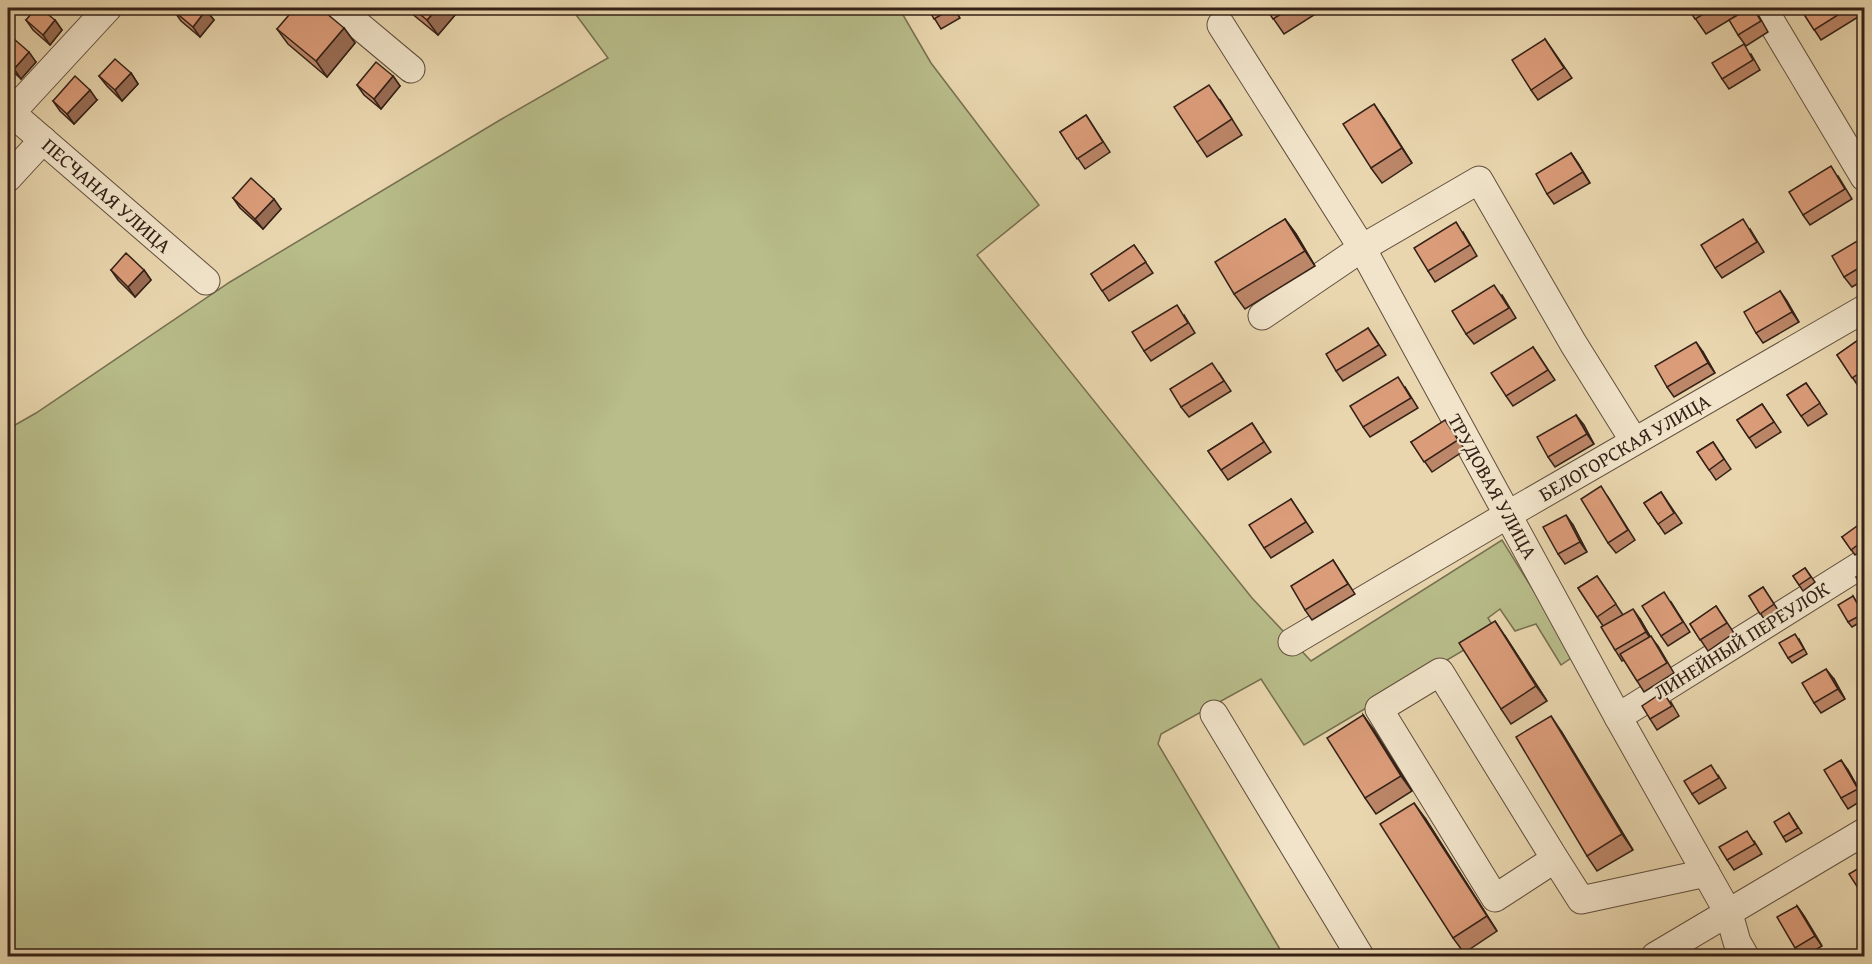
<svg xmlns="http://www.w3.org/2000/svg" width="1872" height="964" font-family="'Gentium Book Plus',serif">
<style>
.green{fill:#b8bd8a;stroke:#766f50;stroke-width:1.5}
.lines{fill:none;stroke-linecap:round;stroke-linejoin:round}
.minor-casing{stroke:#614e3d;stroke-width:29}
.minor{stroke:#f1e4ca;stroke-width:27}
.wall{fill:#bc8668;stroke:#342117;stroke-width:1.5}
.shaded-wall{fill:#996d55;stroke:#342117;stroke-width:1.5}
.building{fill:#db9c79;stroke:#342117;stroke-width:1.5}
.labels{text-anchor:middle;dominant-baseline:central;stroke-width:4.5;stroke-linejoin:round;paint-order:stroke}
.street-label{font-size:20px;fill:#342117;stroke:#f1e4ca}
</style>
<rect width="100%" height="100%" fill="#e9d6ae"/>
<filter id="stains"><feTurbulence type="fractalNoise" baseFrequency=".00333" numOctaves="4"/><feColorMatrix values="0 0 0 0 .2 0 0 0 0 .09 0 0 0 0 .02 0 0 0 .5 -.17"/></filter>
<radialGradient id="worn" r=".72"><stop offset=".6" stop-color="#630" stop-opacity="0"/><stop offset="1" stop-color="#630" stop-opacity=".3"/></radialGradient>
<path class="green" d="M571,8H899L931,63L1039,205L977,255L1252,598L1311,661L1502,540L1574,656L1561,665L1536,624L1515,631L1500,609L1488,618L1496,631L1304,745L1261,679L1161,734L1158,744L1284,956H8V429L36,413L230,282L500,120L608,58Z"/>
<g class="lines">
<defs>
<g id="minor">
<path d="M338,8L411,69"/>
<path d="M1763,8L1864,177"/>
<path d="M1221,25L1362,248L1618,717L1729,914L1737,942L1745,956"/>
<path d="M8,110L206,281"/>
<path d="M11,113L108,8"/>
<path d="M8,178L43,140"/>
<path d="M1262,316L1362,248L1479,180L1573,343L1634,441"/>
<path d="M1292,642L1509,514L1864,309"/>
<path d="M1214,714L1360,956"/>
<path d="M1618,717L1864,563"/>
<path d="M1555,859L1440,672L1379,709L1495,898L1555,859L1581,900L1706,873"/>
<path d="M1655,956L1864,832"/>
</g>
</defs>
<use href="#minor" class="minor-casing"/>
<use href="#minor" class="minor"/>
</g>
<g class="wall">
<path d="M405,8H461L438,35Z"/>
<path d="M928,8H954L960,18L941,29Z"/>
<path d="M1266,8H1325L1284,34Z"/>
<path d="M1688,8H1737L1741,13L1706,34Z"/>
<path d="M1800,8H1859L1863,14L1821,40Z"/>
<path d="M206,10L214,20L200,37L181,21L174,11Z"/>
<path d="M1759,16L1768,32L1746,46L1738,35Z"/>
<path d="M26,20H55L62,30L50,45L33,30Z"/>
<path d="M344,28L355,43L327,77L288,44L277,29Z"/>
<path d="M1545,39L1572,78L1538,100L1531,90Z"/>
<path d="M8,46L36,62L21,79L8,67Z"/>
<path d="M1751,54L1760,70L1729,89L1722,79Z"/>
<path d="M131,73L138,84L122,101L107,86L99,76Z"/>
<path d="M393,76L400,86L381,109L364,95L357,85Z"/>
<path d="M97,100L74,124L60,111L53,101Z"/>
<path d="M1220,100L1242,135L1207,157L1197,142Z"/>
<path d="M1086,115L1110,152L1085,169L1060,132Z"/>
<path d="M1384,119L1412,163L1382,183L1371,168Z"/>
<path d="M1571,153L1590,183L1554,204L1547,194Z"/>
<path d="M1838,176L1852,199L1810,225L1803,215Z"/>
<path d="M233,198L281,209L263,229L240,208Z"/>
<path d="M1285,219L1296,234L1315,266L1245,309L1234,294Z"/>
<path d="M1750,229L1764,252L1722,278L1715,268Z"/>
<path d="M1463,232L1477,256L1435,282L1428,271Z"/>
<path d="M1864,237V280L1852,287L1844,277Z"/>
<path d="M1134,245L1153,273L1109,301L1091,274Z"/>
<path d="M111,270H144L151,280L135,297L118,280Z"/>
<path d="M1780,291L1799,322L1763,343L1756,333Z"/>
<path d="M1502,295L1516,318L1474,344L1466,334Z"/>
<path d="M1184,315L1195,333L1151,361L1144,351Z"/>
<path d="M1368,328L1386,355L1343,381L1336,371Z"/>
<path d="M1864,336V392L1863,393L1837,355Z"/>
<path d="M1533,347L1555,380L1513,406L1506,396Z"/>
<path d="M1703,352L1715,373L1674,397L1667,387Z"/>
<path d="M1219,373L1231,391L1189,417L1181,407Z"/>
<path d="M1806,383L1827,414L1808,426L1787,395Z"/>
<path d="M1405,387L1418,408L1370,437L1363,427Z"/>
<path d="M1762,404L1781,432L1756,448L1737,420Z"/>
<path d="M1576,415L1594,444L1555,467L1548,457Z"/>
<path d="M1252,423L1271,452L1228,480L1208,451Z"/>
<path d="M1452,430L1465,450L1432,472L1411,442Z"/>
<path d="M1713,442L1731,469L1716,480L1697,452Z"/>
<path d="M1661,492L1682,523L1665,534L1644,503Z"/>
<path d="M1608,497L1635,540L1616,553L1608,543Z"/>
<path d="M1291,499L1313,532L1271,558L1264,548Z"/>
<path d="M1573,525L1587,552L1565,564L1558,554Z"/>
<path d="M1864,536V548L1855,555L1842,537Z"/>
<path d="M1333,560L1355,594L1312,620L1305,610Z"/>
<path d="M1805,568L1815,582L1803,591L1793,576Z"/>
<path d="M1597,576L1623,615L1640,619L1650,636L1658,646L1674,673L1644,692L1624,660L1622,661L1615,650L1603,626L1578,588Z"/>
<path d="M1763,587L1778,610L1764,619L1749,596Z"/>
<path d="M1853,596L1864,615V620L1852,627L1848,622Z"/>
<path d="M1671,602L1690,632L1668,646L1661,636Z"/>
<path d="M1716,606L1734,633L1708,651L1690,624Z"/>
<path d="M1505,636L1547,701L1511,724L1501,709Z"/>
<path d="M1799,639L1807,654L1792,663L1788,658Z"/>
<path d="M1834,679L1845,699L1821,713L1814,703Z"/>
<path d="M1671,702L1679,716L1657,730L1650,719Z"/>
<path d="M1363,715L1412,791L1376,814L1365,798Z"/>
<path d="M1561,731L1633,850L1597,871L1587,856Z"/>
<path d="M1848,770L1864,799L1848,809L1841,798Z"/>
<path d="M1718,775L1726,788L1699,804L1692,794Z"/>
<path d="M1789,813L1802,833L1786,842L1783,837Z"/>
<path d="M1425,818L1497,931L1464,953L1453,938Z"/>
<path d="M1754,841L1762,854L1734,870L1727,860Z"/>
<path d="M1864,865V898L1858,888Z"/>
<path d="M1797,906L1804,916L1822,946L1804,957H1801L1795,948Z"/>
</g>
<g class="shaded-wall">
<path d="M438,8H461L438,35L427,20Z"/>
<path d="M206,10L214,20L200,37L193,27Z"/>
<path d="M55,20L62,30L50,45L43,35Z"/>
<path d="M344,28L355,43L327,77L316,61Z"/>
<path d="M29,52L36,62L21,79L14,69Z"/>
<path d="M131,73L138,84L122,101L115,90Z"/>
<path d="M393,76L400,86L381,109L374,99Z"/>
<path d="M90,90L97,100L74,124L67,114Z"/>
<path d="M1374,104L1384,119L1412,163L1402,148Z"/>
<path d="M1571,153L1578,163L1590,183L1583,172Z"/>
<path d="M274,199L281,209L263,229L255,219Z"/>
<path d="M1285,219L1296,234L1315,266L1305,251Z"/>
<path d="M144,270L151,280L135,297L128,287Z"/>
<path d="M1780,291L1787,301L1799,322L1792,312Z"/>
<path d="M1696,342L1703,352L1715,373L1708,363Z"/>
<path d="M1576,415L1584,425L1594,444L1587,434Z"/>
<path d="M1566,515L1573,525L1587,552L1580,542Z"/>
<path d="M1633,609L1640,619L1653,642L1646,632Z"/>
<path d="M1495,621L1505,636L1547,701L1536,686Z"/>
<path d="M1826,669L1834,679L1845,699L1838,689Z"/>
<path d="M1363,715L1374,730L1412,791L1401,776Z"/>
<path d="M1551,716L1561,731L1633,850L1622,834Z"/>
<path d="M1841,760L1848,770L1864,798L1858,789Z"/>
<path d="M1414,803L1425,818L1497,931L1487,916Z"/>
<path d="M1797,906L1804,916L1822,946L1815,936Z"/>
</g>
<g class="building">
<path d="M36,8H40L55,20L43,35L26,20Z"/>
<path d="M176,8H204L206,10L193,27L174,11Z"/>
<path d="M295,8H320L344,28L316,61L277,29Z"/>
<path d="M412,8H438L427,20Z"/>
<path d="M928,8H953L934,19Z"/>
<path d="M1266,8H1291L1273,19Z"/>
<path d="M1688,8H1714L1695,19Z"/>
<path d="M1750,8H1753L1761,21L1738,35L1729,20Z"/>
<path d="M1800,8H1849L1814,30Z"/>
<path d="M14,39L29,52L14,69L8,63V46Z"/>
<path d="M1545,39L1564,68L1531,90L1512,60Z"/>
<path d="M1744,44L1753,60L1722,79L1712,63Z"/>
<path d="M115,59L131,73L115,90L99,76Z"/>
<path d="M376,62L393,76L374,99L357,85Z"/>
<path d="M75,76L90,90L67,114L53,101Z"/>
<path d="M1209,85L1232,119L1197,142L1174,107Z"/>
<path d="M1374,104L1402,148L1371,168L1343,124Z"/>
<path d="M1086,115L1103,142L1077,159L1060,132Z"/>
<path d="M1571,153L1583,172L1547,194L1536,174Z"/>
<path d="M1831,166L1845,189L1803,215L1789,192Z"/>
<path d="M251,178L274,199L255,219L233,198Z"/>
<path d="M1285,219L1305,251L1234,294L1215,262Z"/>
<path d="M1743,219L1757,242L1715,268L1701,245Z"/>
<path d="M1456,222L1470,245L1428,271L1414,248Z"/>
<path d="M1864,237V265L1844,277L1832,256Z"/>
<path d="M1134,245L1146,262L1102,291L1091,274Z"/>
<path d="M126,253L144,270L128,287L111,270Z"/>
<path d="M1494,285L1509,308L1466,334L1452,311Z"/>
<path d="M1780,291L1792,312L1756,333L1744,312Z"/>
<path d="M1177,305L1188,323L1144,351L1132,332Z"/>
<path d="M1368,328L1379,345L1336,371L1326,354Z"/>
<path d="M1864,336V370L1852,378L1837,355Z"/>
<path d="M1696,342L1708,363L1667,387L1655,366Z"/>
<path d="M1533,347L1548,370L1506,396L1491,373Z"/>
<path d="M1212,363L1224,381L1181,407L1170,389Z"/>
<path d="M1398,377L1411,398L1363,427L1350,406Z"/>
<path d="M1806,383L1820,403L1801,416L1787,395Z"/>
<path d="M1762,404L1774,422L1749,438L1737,420Z"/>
<path d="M1576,415L1587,434L1548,457L1537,437Z"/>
<path d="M1445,420L1458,440L1424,462L1411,442Z"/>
<path d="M1252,423L1264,442L1221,470L1208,451Z"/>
<path d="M1713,442L1724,459L1709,470L1697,452Z"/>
<path d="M1601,486L1628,530L1608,543L1581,499Z"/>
<path d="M1661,492L1674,513L1658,524L1644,503Z"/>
<path d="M1291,499L1306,522L1264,548L1249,525Z"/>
<path d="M1566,515L1580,542L1558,554L1543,527Z"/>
<path d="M1857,526L1864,536V540L1851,550L1842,537Z"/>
<path d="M1333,560L1348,584L1305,610L1291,586Z"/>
<path d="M1805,568L1811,577L1799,585L1793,576Z"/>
<path d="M1864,572V592L1856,577Z"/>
<path d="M1597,576L1616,604L1597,617L1578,588Z"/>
<path d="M1763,587L1774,604L1760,614L1749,596Z"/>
<path d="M1664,592L1683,622L1661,636L1642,606Z"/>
<path d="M1853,596L1863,614L1848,622L1838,605Z"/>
<path d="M1716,606L1727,623L1700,640L1690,624Z"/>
<path d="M1633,609L1646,632L1615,650L1601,627Z"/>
<path d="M1495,621L1536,686L1501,709L1459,643Z"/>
<path d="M1795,634L1804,649L1788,658L1779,643Z"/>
<path d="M1651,636L1667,663L1637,681L1620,654Z"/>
<path d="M1826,669L1838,689L1814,703L1802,683Z"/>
<path d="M1663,692L1672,706L1650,719L1642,706Z"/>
<path d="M1363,715L1401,776L1365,798L1327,738Z"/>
<path d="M1551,716L1622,834L1587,856L1516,737Z"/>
<path d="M1841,760L1858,789L1841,798L1824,770Z"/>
<path d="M1711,765L1719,778L1692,794L1684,781Z"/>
<path d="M1414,803L1487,916L1453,938L1380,824Z"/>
<path d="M1789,813L1798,828L1783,837L1774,822Z"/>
<path d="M1747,831L1755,844L1727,860L1719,847Z"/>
<path d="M1864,865V884L1858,888L1849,874Z"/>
<path d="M1797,906L1815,936L1795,948L1777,917Z"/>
</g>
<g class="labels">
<g class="street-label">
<text transform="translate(107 195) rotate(41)">ПЕСЧАНАЯ УЛИЦА</text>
<text transform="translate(1624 447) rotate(-30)">БЕЛОГОРСКАЯ УЛИЦА</text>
<text transform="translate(1493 486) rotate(61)">ТРУДОВАЯ УЛИЦА</text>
<text transform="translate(1741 640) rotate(-32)">ЛИНЕЙНЫЙ ПЕРЕУЛОК</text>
</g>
</g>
<rect width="1872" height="964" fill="none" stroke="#e9d6ae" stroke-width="30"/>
<rect x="9" y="9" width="1854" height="946" fill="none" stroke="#342117" stroke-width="3"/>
<rect x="15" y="15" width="1842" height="934" fill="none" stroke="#342117" stroke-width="1.5"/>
<rect width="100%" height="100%" filter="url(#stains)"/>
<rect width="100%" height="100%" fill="url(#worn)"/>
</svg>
